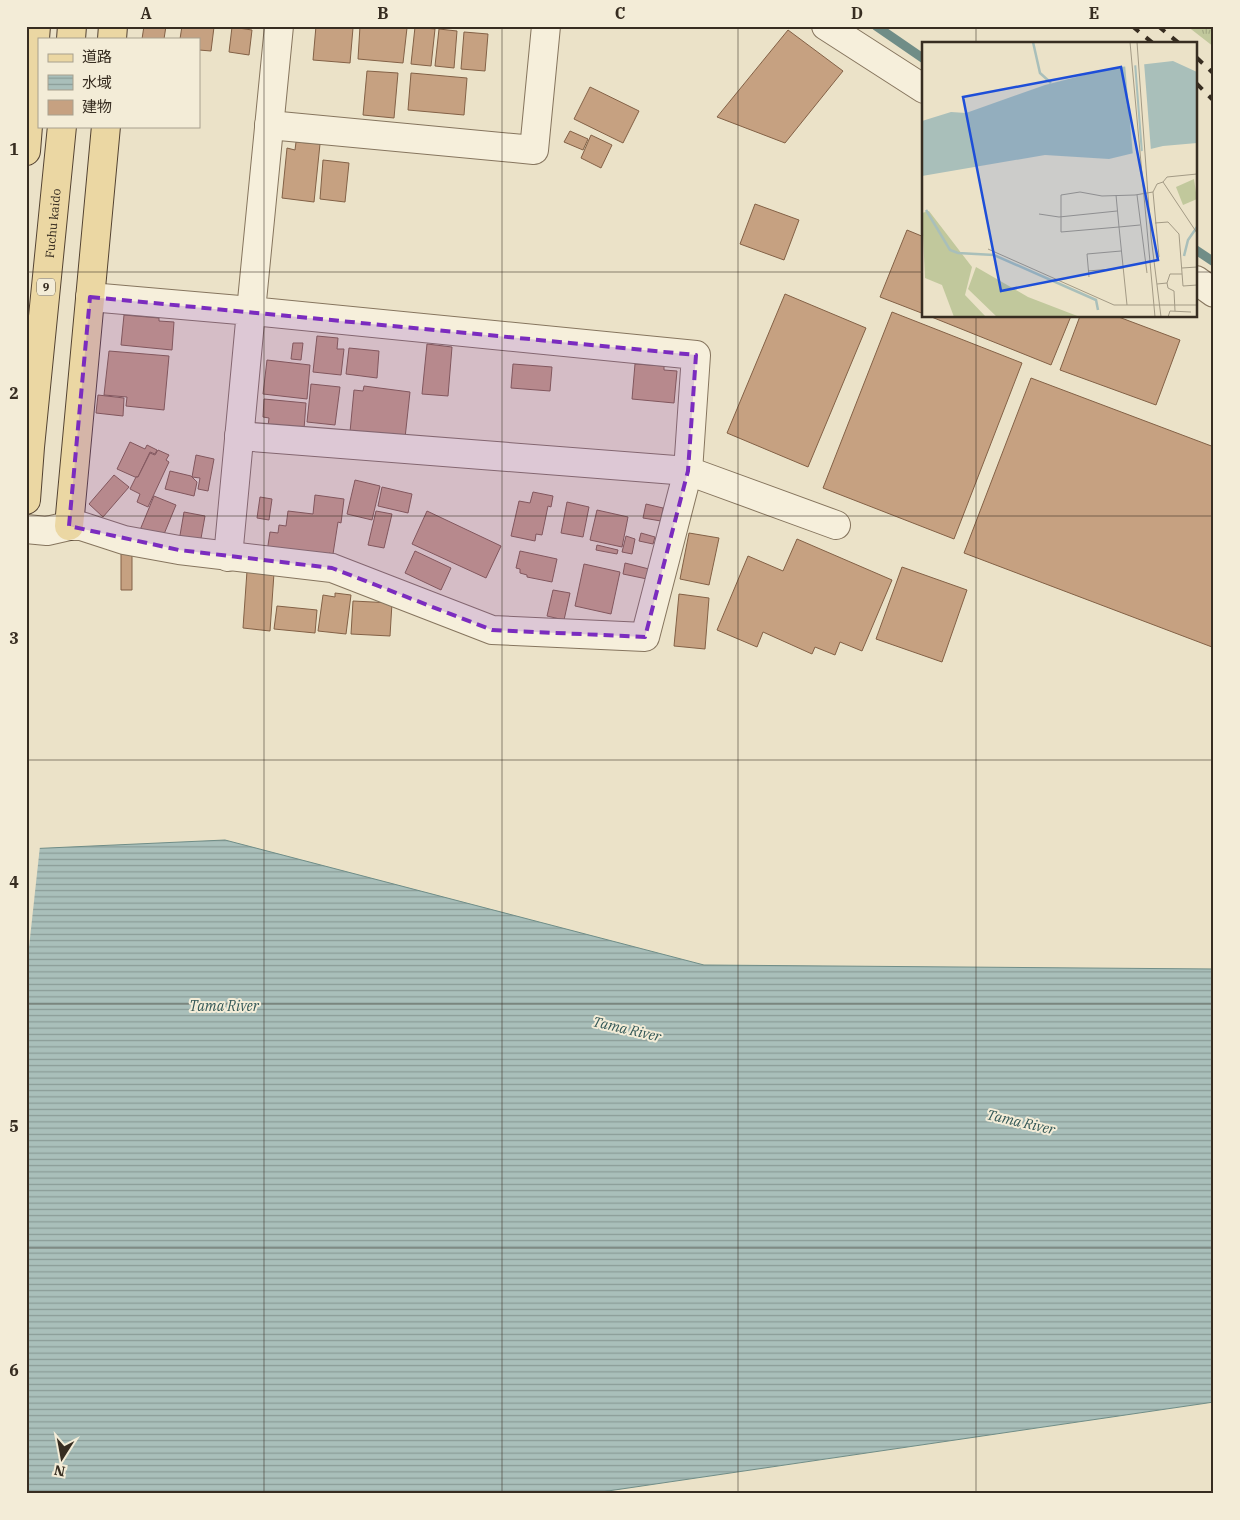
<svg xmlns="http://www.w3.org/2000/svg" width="1240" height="1520" font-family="'IBM Plex Serif','Noto Sans JP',serif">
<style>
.grass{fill:url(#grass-tufts)}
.water{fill:url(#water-rules);stroke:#708d87}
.pier{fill:#ebe2c8}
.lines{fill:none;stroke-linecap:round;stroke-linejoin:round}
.stream{stroke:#708d87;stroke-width:9}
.building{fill:#c6a181;stroke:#836146}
.minor-casing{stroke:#86755e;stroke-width:30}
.major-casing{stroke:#544332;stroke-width:30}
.minor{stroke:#f6efdb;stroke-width:28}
.major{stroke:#ebd7a3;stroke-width:28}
.rail{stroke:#372d21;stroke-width:4;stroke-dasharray:9 9;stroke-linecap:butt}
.marked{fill:#7b2cbf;fill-opacity:0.2;stroke:#7b2cbf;stroke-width:4;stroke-dasharray:10 6;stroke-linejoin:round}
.grid{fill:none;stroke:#372d21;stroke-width:1;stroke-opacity:0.55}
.labels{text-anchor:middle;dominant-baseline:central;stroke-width:4;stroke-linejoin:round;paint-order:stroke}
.shield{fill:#f3ecd7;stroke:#6f6658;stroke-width:1}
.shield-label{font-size:11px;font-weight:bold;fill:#372d21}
.street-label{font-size:12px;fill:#372d21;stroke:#f3ecd7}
.water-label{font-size:14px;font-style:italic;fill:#315655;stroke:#f3ecd7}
.inset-river{fill:none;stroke:#a9bfba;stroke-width:2.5}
.inset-road{fill:none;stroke:#a39a85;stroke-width:1}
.view{fill:#1d4ed8;fill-opacity:0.15;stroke:#1d4ed8;stroke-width:2.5}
.inset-edge{fill:none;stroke:#372d21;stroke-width:2.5}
.neatline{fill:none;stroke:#372d21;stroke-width:2}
.grid-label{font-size:16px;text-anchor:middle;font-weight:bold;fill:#372d21}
</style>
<defs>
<pattern id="grass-tufts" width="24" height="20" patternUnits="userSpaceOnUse" patternTransform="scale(1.25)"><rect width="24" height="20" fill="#c1c89c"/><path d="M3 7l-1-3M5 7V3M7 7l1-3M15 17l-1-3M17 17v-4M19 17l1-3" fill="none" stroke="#a6ac86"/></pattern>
<pattern id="water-rules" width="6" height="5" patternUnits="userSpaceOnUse" patternTransform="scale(1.25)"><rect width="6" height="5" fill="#a9bfba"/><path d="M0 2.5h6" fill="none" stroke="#8a9c97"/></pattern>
</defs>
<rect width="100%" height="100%" fill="#ebe2c8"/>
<path class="grass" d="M1187,26H1214V47Z"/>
<path class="water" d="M225,840L704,965L1214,969V1402L601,1492L575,1494H26V849Z"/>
<path class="pier" d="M26,846H40L26,975Z"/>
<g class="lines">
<g class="stream">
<path d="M876,26L924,59"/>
<path d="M1196,250L1214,262"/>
</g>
</g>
<g class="building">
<path d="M144,26H166L164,39H142Z"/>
<path d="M182,26L214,27L211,51L199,50V39H180Z"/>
<path d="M316,26L353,28L350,63L313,60Z"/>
<path d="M360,26L407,28L403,63L358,59Z"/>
<path d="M232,27L252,30L249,55L229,52Z"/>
<path d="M415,27L435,29L431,66L411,64Z"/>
<path d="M439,29L457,31L454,68L435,66Z"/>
<path d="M788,30L843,71L785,143L717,117Z"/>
<path d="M464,32L488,34L485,71L461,69Z"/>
<path d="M367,71L398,73L394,118L363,115Z"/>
<path d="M411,73L467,78L464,115L408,110Z"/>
<path d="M590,87L639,111L623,143L574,119Z"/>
<path d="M570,131L588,139L583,150L564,142Z"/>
<path d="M591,135L612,145L601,168L581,158Z"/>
<path d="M296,142L320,144L314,202L282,198L287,148L295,150Z"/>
<path d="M323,160L349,163L345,202L320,199Z"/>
<path d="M755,204L799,220L784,260L740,244Z"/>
<path d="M907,230L924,237V314L880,297Z"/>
<path d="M785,294L866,328L808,467L727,433Z"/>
<path d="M892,312L1022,363L954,539L823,488Z"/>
<path d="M124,315L159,318V321L174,322L172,350L121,345Z"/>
<path d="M929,316H1071L1051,365Z"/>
<path d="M1080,316H1116L1180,340L1156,405L1060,370Z"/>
<path d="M317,336L338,338L337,349H344L341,375L313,372Z"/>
<path d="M293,343H303L301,360L291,359Z"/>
<path d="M427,344L452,347L448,396L422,394Z"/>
<path d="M349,348L379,351L377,378L346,374Z"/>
<path d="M109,351L169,356L164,410L126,406L127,397L104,395Z"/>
<path d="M267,360L310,365L307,399L263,394Z"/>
<path d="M513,364L552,367L550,391L511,388Z"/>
<path d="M635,364L664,366V370L677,371L674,403L632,399Z"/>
<path d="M1031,378L1214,447V643L1212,647L964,553Z"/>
<path d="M311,384L340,387L335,425L307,422Z"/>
<path d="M364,386L410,392L405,438L350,432L354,390L363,391Z"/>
<path d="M98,395L124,398L123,416L96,413Z"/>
<path d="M264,399L306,403L304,429L268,426L269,418L263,417Z"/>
<path d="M130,442L145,449L147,445L157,450L155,454L150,452L138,477H135L117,469Z"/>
<path d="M158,450L169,455L166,460L169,462L148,507L137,502L140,494L130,489L136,477H138L150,453L155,455Z"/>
<path d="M196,455L214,459L208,491L198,489L200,478L192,477Z"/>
<path d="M170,471L191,476L197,482L194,496L165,489Z"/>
<path d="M114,475L129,487L103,517L89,504Z"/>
<path d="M355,480L380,486L372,520L347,514Z"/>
<path d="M382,487L412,494L408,513L378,506Z"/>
<path d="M533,492L553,496L551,507L548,506L542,535L536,534L535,541L511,536L519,501L530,503Z"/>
<path d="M315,495L344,499L341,523L338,522L333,554L329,553L328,561L267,552L270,532L278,533L279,525L286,526L288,511L313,514Z"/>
<path d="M154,496L176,505L162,539L140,530Z"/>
<path d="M260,497L272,499L269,520L257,518Z"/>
<path d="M567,502L589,507L583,537L561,533Z"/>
<path d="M646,504L663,508L661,521L643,518Z"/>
<path d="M597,510L628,517L622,547L590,540Z"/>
<path d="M376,511L392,514L384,548L368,545Z"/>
<path d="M427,511L501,546L486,578L412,544Z"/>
<path d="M184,512L205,516L200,544L179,541Z"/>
<path d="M641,533L655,537L653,544L639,541Z"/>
<path d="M689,533L719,538L709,585L680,579Z"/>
<path d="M626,536L635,539L632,554L622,552Z"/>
<path d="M797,539L892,580L862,651L840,642L835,655L815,647L812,654L763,632L757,647L717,630L748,556L783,571Z"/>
<path d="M597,545L618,550L617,554L596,550Z"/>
<path d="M121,551L132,552V590H121Z"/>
<path d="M415,551L451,568L441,590L405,573Z"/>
<path d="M520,551L557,559L552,582L527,577V575L520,573V569L516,568Z"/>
<path d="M625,563L649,569L647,579L623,574Z"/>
<path d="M584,564L620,572L611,614L575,606Z"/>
<path d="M902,567L967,590L942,662L876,639Z"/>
<path d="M247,571L274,573L270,631L243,628Z"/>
<path d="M553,590L570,593L564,620L547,616Z"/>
<path d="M335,593L351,595L346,634L318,631L323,595L335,597Z"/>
<path d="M679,594L709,598L705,649L674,646Z"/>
<path d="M353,601L392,603L390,636L351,634Z"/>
<path d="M277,606L317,610L315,633L274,629Z"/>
</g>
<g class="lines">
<defs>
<g id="minor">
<path d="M826,26L924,89"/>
<path d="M269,125L534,150L546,26"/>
<path d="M1196,280L1214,293"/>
<path d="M90,297L251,311L228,557"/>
<path d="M239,436L688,471L836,525"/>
<path d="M26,529L47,531L69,526H81L124,540L179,550L332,568L492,630L645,637L688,471L696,355L251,311L279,26"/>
</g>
<g id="major">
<path d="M71,39L72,26"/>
<path d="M112,39L113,26"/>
<path d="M26,151L36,26"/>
<path id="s1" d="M26,500L30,447L62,126"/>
<path d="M69,526L106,126"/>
</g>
</defs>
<use href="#minor" class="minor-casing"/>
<use href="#major" class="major-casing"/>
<use href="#minor" class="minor"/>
<use href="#major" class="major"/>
<g class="rail">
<path d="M1132,26L1154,44"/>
<path d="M1158,26L1180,44"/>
<path d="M1196,57L1214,74"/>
<path d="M1196,83L1214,101"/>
</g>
</g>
<path class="marked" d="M90,297L696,355L688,471L645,637L492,630L332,568L179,550L69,526Z"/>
<path class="grid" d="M264,26V1494M502,26V1494M738,26V1494M976,26V44M26,272H924M1196,272H1214M976,316V1494M26,516H1214M26,760H1214M26,1004H1214M26,1248H1214"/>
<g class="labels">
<rect class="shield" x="37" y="278.5" width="18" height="17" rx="4"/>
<g class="shield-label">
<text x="46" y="287">9</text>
</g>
<g class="street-label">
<text stroke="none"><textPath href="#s1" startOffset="278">Fuchu kaido</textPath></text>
</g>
<g class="water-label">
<text x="224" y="1006">Tama River</text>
<text transform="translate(627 1029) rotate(13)">Tama River</text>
<text transform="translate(1021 1122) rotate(13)">Tama River</text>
</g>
</g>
<g transform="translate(922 42)">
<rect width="275" height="275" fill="#ebe2c8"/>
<path d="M54,225L106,255L158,275H75L46,247Z" fill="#c1c89c"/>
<path d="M7,169L50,225L43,253L64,275H32L20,243L3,236L0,171Z" fill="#c1c89c"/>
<path d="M272,137L275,157L261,163L254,145Z" fill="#c1c89c"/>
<path d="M251,19L275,30V101L241,104L187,117L123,113L0,134V79L29,70L44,71L123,43L190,26Z" fill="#a9bfba"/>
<path d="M214,20H222L229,109L221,111ZM212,21L219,112L211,114L203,22Z" fill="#ebe2c8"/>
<path class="inset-river" d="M111,0L118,31L129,41M4,168L28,208L36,211L72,213L174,258L176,268M262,214L266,198L275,185"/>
<path class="inset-road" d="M208,0L233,275M215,0L229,195L239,275M241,140L245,135L275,132M231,150L237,215L232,220M194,153L197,185L218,183M215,153L225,231M117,172L137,175L195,169M233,181L246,180L257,192L261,244L275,243M66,207L192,263H275M260,226L275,225M166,229L201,226M167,235L165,212L199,209M245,241L248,232H260M235,242L245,241L246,246L252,249L253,269M205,263L197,185L139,190V153L158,150L180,154L213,153L231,150L235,142L241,140L275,191M246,275L248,269L269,270"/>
<path class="view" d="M199,25L236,218L79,249L41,55Z"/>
<rect width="275" height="275" class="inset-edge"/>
</g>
<rect width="1240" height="1520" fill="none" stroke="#f3ecd7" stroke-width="55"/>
<rect x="38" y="38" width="162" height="90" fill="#f3ecd7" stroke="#a8a08e"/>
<rect x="48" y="54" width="25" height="8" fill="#ebd7a3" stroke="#a8a08e"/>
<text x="82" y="62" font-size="15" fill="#372d21">道路</text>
<rect x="48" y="75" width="25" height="15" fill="url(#water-rules)" stroke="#a8a08e"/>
<text x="82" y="88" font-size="15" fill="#372d21">水域</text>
<rect x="48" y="100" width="25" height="15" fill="#c6a181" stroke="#a8a08e"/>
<text x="82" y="112" font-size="15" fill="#372d21">建物</text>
<g transform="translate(62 1458) rotate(191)" stroke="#f3ecd7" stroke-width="4" paint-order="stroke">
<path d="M0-4L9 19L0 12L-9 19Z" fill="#372d21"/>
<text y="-8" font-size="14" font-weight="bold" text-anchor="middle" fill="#372d21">N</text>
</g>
<rect x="28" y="28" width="1184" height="1464" class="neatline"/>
<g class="grid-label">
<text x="146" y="19">A</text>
<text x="383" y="19">B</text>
<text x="620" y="19">C</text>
<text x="857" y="19">D</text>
<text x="1094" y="19">E</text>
<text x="14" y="155">1</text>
<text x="14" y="399">2</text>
<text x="14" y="644">3</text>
<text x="14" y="888">4</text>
<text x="14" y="1132">5</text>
<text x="14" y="1376">6</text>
</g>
</svg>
